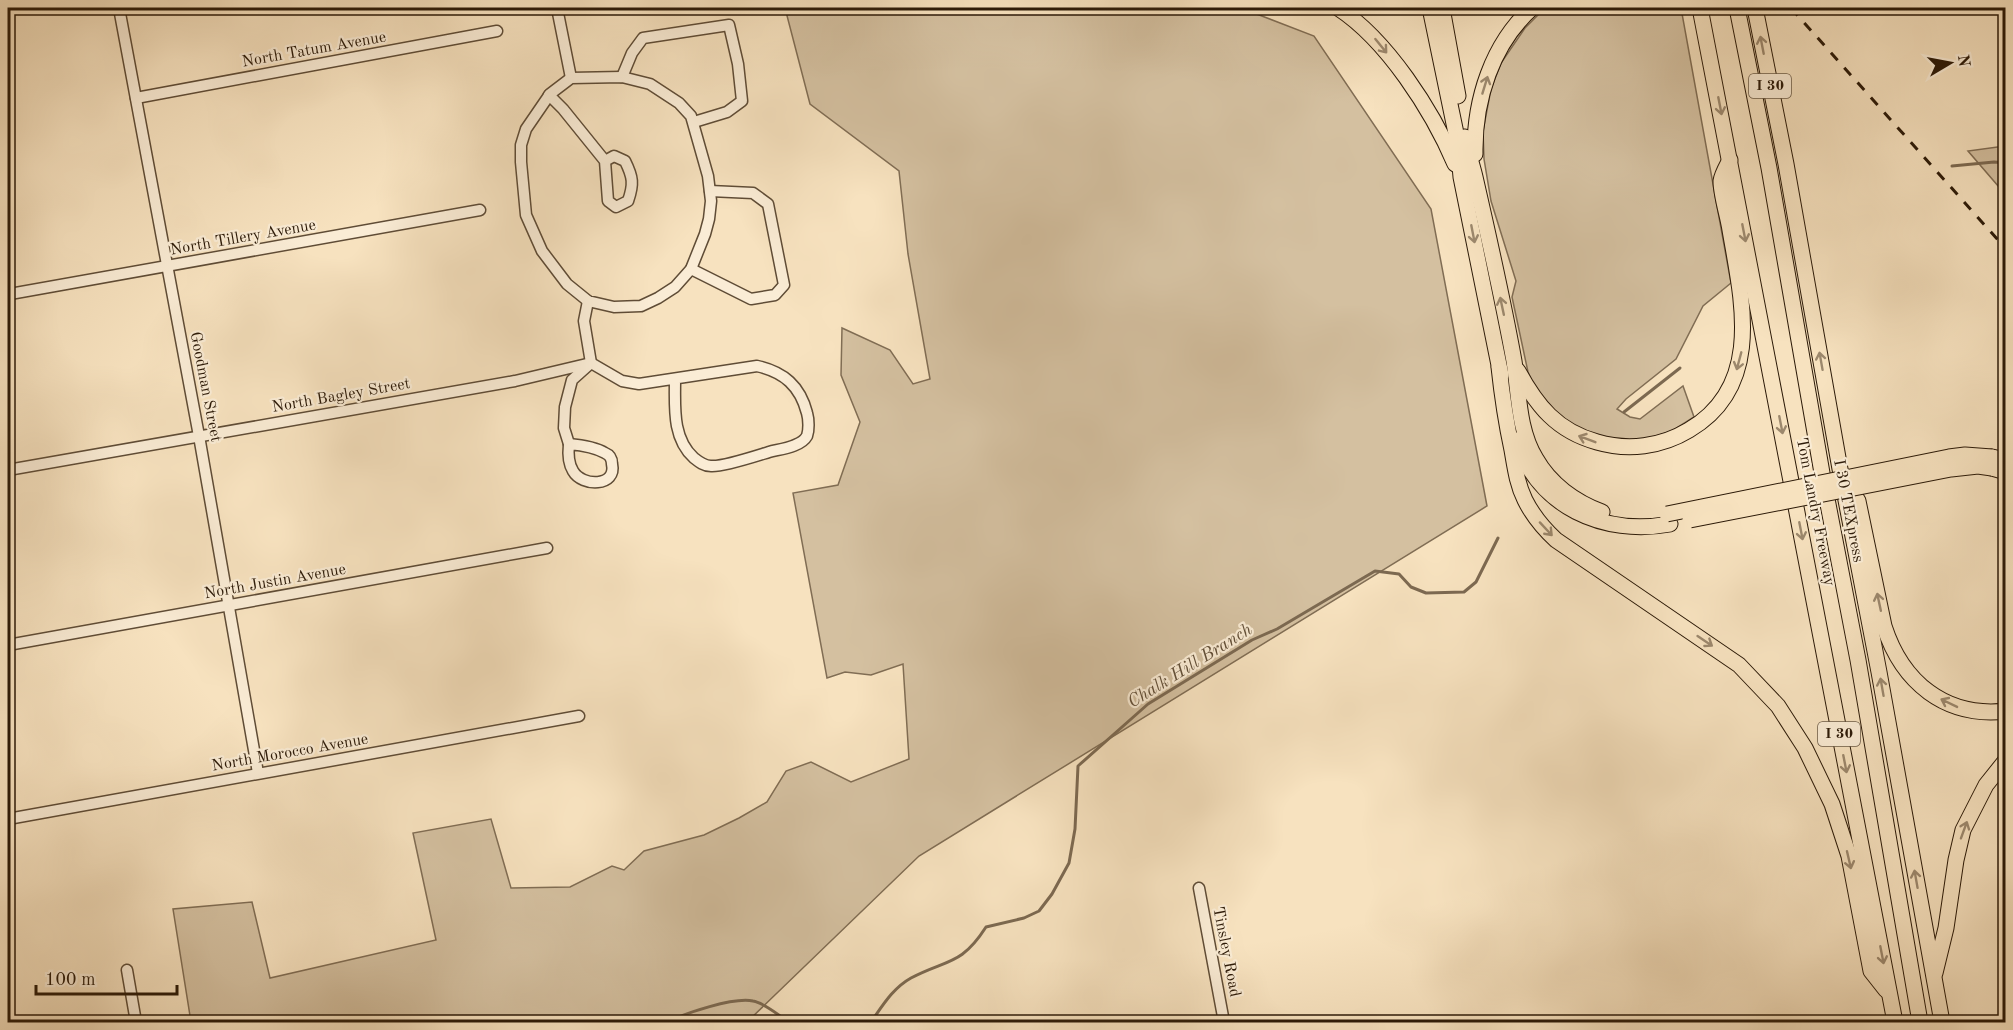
<svg xmlns="http://www.w3.org/2000/svg" width="2013" height="1030" font-family="'Old Standard TT',serif">
<style>
.green{fill:#d4c0a0;stroke:#806d54;stroke-width:1.5}
.lines{fill:none;stroke-linecap:round;stroke-linejoin:round}
.stream{stroke:#7c6951;stroke-width:3}
.minor-casing{stroke:#5f4c36;stroke-width:13}
.highway-casing{stroke:#2c1a08;stroke-width:17}
.minor{stroke:#faecd5;stroke-width:10}
.highway{stroke:#f7e2bf;stroke-width:15}
.rail{stroke:#2c1a08;stroke-width:3;stroke-dasharray:10 10;stroke-linecap:butt}
.highway-bridge-casing{stroke:#2c1a08;stroke-width:17;stroke-linecap:butt}
.highway-bridge{stroke:#f7e2bf;stroke-width:15}
.oneway{stroke:#9c886d}
.labels{text-anchor:middle;dominant-baseline:central;stroke-width:4.5;stroke-linejoin:round;paint-order:stroke}
.shield{fill:#faecd5;stroke:#6a5946;stroke-width:1.5}
.shield-label{font-size:15px;font-weight:bold;fill:#2c1a08}
.street-label{font-size:16px;fill:#2c1a08;stroke:#faecd5}
.water-label{font-size:18px;font-style:italic;fill:#624f38;stroke:#faecd5}
</style>
<rect width="100%" height="100%" fill="#f7e2bf"/>
<filter id="stains"><feTurbulence type="fractalNoise" baseFrequency=".00333" numOctaves="4"/><feColorMatrix values="0 0 0 0 .2 0 0 0 0 .09 0 0 0 0 .02 0 0 0 .5 -.17"/></filter>
<radialGradient id="worn" r=".72"><stop offset=".6" stop-color="#630" stop-opacity="0"/><stop offset="1" stop-color="#630" stop-opacity=".3"/></radialGradient>
<g class="green">
<path d="M785,8H1241L1314,36L1431,209L1487,506L919,856L747,1022H191L173,909L252,902L270,978L436,940L413,833L491,819L511,888L570,887L612,866L624,870L644,851L704,835L739,818L767,802L786,771L811,762L851,782L909,759L903,664L871,675L845,672L827,678L793,493L838,485L860,422L841,375L842,328L890,350L913,384L930,379L908,254L899,171L810,104Z"/>
<path d="M1545,8H1681L1731,283L1703,306L1676,359L1626,399L1617,409L1630,417L1640,419L1683,386L1694,417L1672,431L1647,439L1621,441L1586,433L1553,411L1532,382L1528,372L1512,297L1516,281L1491,201L1484,159L1483,131L1491,89L1501,63L1525,28Z"/>
<path d="M2005,146H2006L2005,194L1968,151Z"/>
</g>
<g class="lines">
<g class="stream">
<path d="M1952,166L1994,162L2006,163"/>
<path d="M1624,412L1680,368"/>
<path d="M667,1022C686,1013 733,997 753,1001C765,1003 779,1016 789,1022"/>
<path d="M871,1022C883,1005 893,988 911,978C947,959 961,966 986,927L1024,918L1039,911L1052,894L1069,863L1075,829L1078,766L1148,704L1252,640L1277,629L1375,571L1399,574L1411,587L1426,593L1464,592L1476,582L1498,538"/>
</g>
<defs>
<g id="minor">
<path d="M119,8L199,436L258,773"/>
<path d="M557,8L571,78"/>
<path d="M622,77L650,84L679,103L691,116L708,176L711,201L709,219L705,234L691,269L675,287L658,298L641,306L614,307L588,301L567,284L542,251L526,215L521,162V145L526,129L550,94L571,78Z"/>
<path d="M622,77L632,53L643,38L729,25L738,64L742,101L727,112L694,122"/>
<path d="M549,95L563,109L605,161L608,201L616,207L628,201C634,184 633,177 625,161L614,156L605,161"/>
<path d="M136,98L497,31"/>
<path d="M691,269L751,299L775,295L784,285L768,204L753,193L710,191"/>
<path d="M10,294L480,210"/>
<path d="M569,444L564,428L565,407L572,380L591,363L584,321L588,301"/>
<path d="M569,444C580,445 595,447 605,453C610,455 612,459 612,464C617,487 582,487 573,471C568,463 568,453 569,444Z"/>
<path d="M8,470L515,381L591,363L622,381L639,384L757,366C784,372 800,386 807,413C809,420 809,430 807,436C801,447 780,449 769,452C756,456 723,467 711,466C704,466 699,462 694,458C672,438 675,407 675,380"/>
<path d="M8,645L547,548"/>
<path d="M8,819L579,716"/>
<path d="M1199,888L1224,1022"/>
<path d="M127,970L136,1022"/>
</g>
<g id="highway">
<path d="M1338,8C1387,40 1432,110 1455,164"/>
<path d="M1430,8L1458,143L1461,177L1501,375"/>
<path d="M1442,8L1458,96"/>
<path d="M1700,8L1895,1022"/>
<path d="M1737,8L1769,168L1822,473L1858,660L1920,1022"/>
<path d="M1755,8L1786,164L1840,469L1879,672L1942,1022"/>
<path d="M1465,137C1467,151 1472,164 1475,177C1489,238 1503,300 1514,361C1519,393 1518,430 1536,459C1550,484 1575,502 1602,512"/>
<path d="M1475,154C1474,100 1492,44 1532,8"/>
<path d="M1499,367C1502,395 1506,422 1512,450C1515,467 1517,484 1525,500C1533,516 1543,528 1556,540L1739,665L1778,706L1805,748L1832,804L1849,856L1871,971L1886,990"/>
<path d="M1518,371C1537,406 1557,431 1597,442C1628,451 1661,447 1689,430C1764,386 1742,300 1730,230C1728,216 1721,195 1721,181C1722,174 1727,166 1730,160"/>
<path d="M1517,440C1537,507 1604,536 1670,524"/>
<path d="M1992,457L2006,460"/>
<path d="M1992,468L2006,472"/>
<path d="M1847,483L1858,501L1884,626C1902,682 1945,718 2006,711"/>
<path d="M1935,973L1946,928L1956,860L1963,830L1986,785L2006,760"/>
</g>
</defs>
<use href="#minor" class="minor-casing"/>
<use href="#highway" class="highway-casing"/>
<use href="#minor" class="minor"/>
<use href="#highway" class="highway"/>
<path class="rail" d="M1791,8L2006,249"/>
<defs>
<g id="highway-bridge">
<path d="M1667,514L1949,457L1965,455L1992,457"/>
<path d="M1690,520L1951,469L1978,466L1992,468"/>
</g>
</defs>
<use href="#highway-bridge" class="highway-bridge-casing"/>
<use href="#highway-bridge" class="highway-bridge"/>
</g>
<defs><path id="oneway-shaft" d="M-6 0H5M1.5-3L5.5 0L1.5 3" fill="none" stroke-width="1.6" stroke-linecap="round" stroke-linejoin="round" transform="scale(1.5)"/></defs>
<g class="oneway">
<use href="#oneway-shaft" transform="translate(1762 45) rotate(-101)"/>
<use href="#oneway-shaft" transform="translate(1381 46) rotate(51)"/>
<use href="#oneway-shaft" transform="translate(1485 85) rotate(-73)"/>
<use href="#oneway-shaft" transform="translate(1720 106) rotate(79)"/>
<use href="#oneway-shaft" transform="translate(1744 233) rotate(79)"/>
<use href="#oneway-shaft" transform="translate(1473 234) rotate(79)"/>
<use href="#oneway-shaft" transform="translate(1502 306) rotate(-102)"/>
<use href="#oneway-shaft" transform="translate(1739 361) rotate(105)"/>
<use href="#oneway-shaft" transform="translate(1821 361) rotate(-100)"/>
<use href="#oneway-shaft" transform="translate(1781 425) rotate(79)"/>
<use href="#oneway-shaft" transform="translate(1587 439) rotate(-159)"/>
<use href="#oneway-shaft" transform="translate(1546 529) rotate(47)"/>
<use href="#oneway-shaft" transform="translate(1801 531) rotate(79)"/>
<use href="#oneway-shaft" transform="translate(1879 602) rotate(-102)"/>
<use href="#oneway-shaft" transform="translate(1705 641) rotate(34)"/>
<use href="#oneway-shaft" transform="translate(1882 687) rotate(-100)"/>
<use href="#oneway-shaft" transform="translate(1949 703) rotate(-154)"/>
<use href="#oneway-shaft" transform="translate(1845 764) rotate(79)"/>
<use href="#oneway-shaft" transform="translate(1964 830) rotate(-70)"/>
<use href="#oneway-shaft" transform="translate(1849 860) rotate(77)"/>
<use href="#oneway-shaft" transform="translate(1916 879) rotate(-100)"/>
<use href="#oneway-shaft" transform="translate(1882 955) rotate(79)"/>
</g>
<g class="labels">
<g class="shield">
<rect x="1749" y="74" width="42" height="24" rx="4.5"/>
<rect x="1818" y="722" width="42" height="24" rx="4.5"/>
</g>
<g class="shield-label">
<text x="1770" y="86">I 30</text>
<text x="1839" y="734">I 30</text>
</g>
<g class="street-label">
<text transform="translate(314 50) rotate(-10)">North Tatum Avenue</text>
<text transform="translate(243 238) rotate(-10)">North Tillery Avenue</text>
<text transform="translate(205 387) rotate(79)">Goodman Street</text>
<text transform="translate(341 396) rotate(-10)">North Bagley Street</text>
<text transform="translate(1848 511) rotate(79)">I 30 TEXpress</text>
<text transform="translate(1815 512) rotate(79)">Tom Landry Freeway</text>
<text transform="translate(275 582) rotate(-10)">North Justin Avenue</text>
<text transform="translate(290 753) rotate(-10)">North Morocco Avenue</text>
<text transform="translate(1226 952) rotate(79)">Tinsley Road</text>
</g>
<g class="water-label">
<text transform="translate(1190 666) rotate(-32)">Chalk Hill Branch</text>
</g>
</g>
<rect width="2013" height="1030" fill="none" stroke="#f7e2bf" stroke-width="30"/>
<rect x="9" y="9" width="1995" height="1012" fill="none" stroke="#2c1a08" stroke-width="3"/>
<rect x="15" y="15" width="1983" height="1000" fill="none" stroke="#2c1a08" stroke-width="1.5"/>
<g transform="translate(1950 63) rotate(80)" stroke="#faecd5" stroke-width="4.5" paint-order="stroke">
<path d="M0-4.5L10 22L0 15L-10 22Z" fill="#2c1a08"/>
<text y="-9" font-size="16" font-weight="bold" text-anchor="middle" fill="#2c1a08">N</text>
</g>
<path d="M36 985v9h141v-9" fill="none" stroke="#2c1a08" stroke-width="3"/>
<text x="45" y="985" font-size="18" fill="#2c1a08" stroke="#faecd5" stroke-width="4.5" paint-order="stroke">100 m</text>
<rect width="100%" height="100%" filter="url(#stains)"/>
<rect width="100%" height="100%" fill="url(#worn)"/>
</svg>
